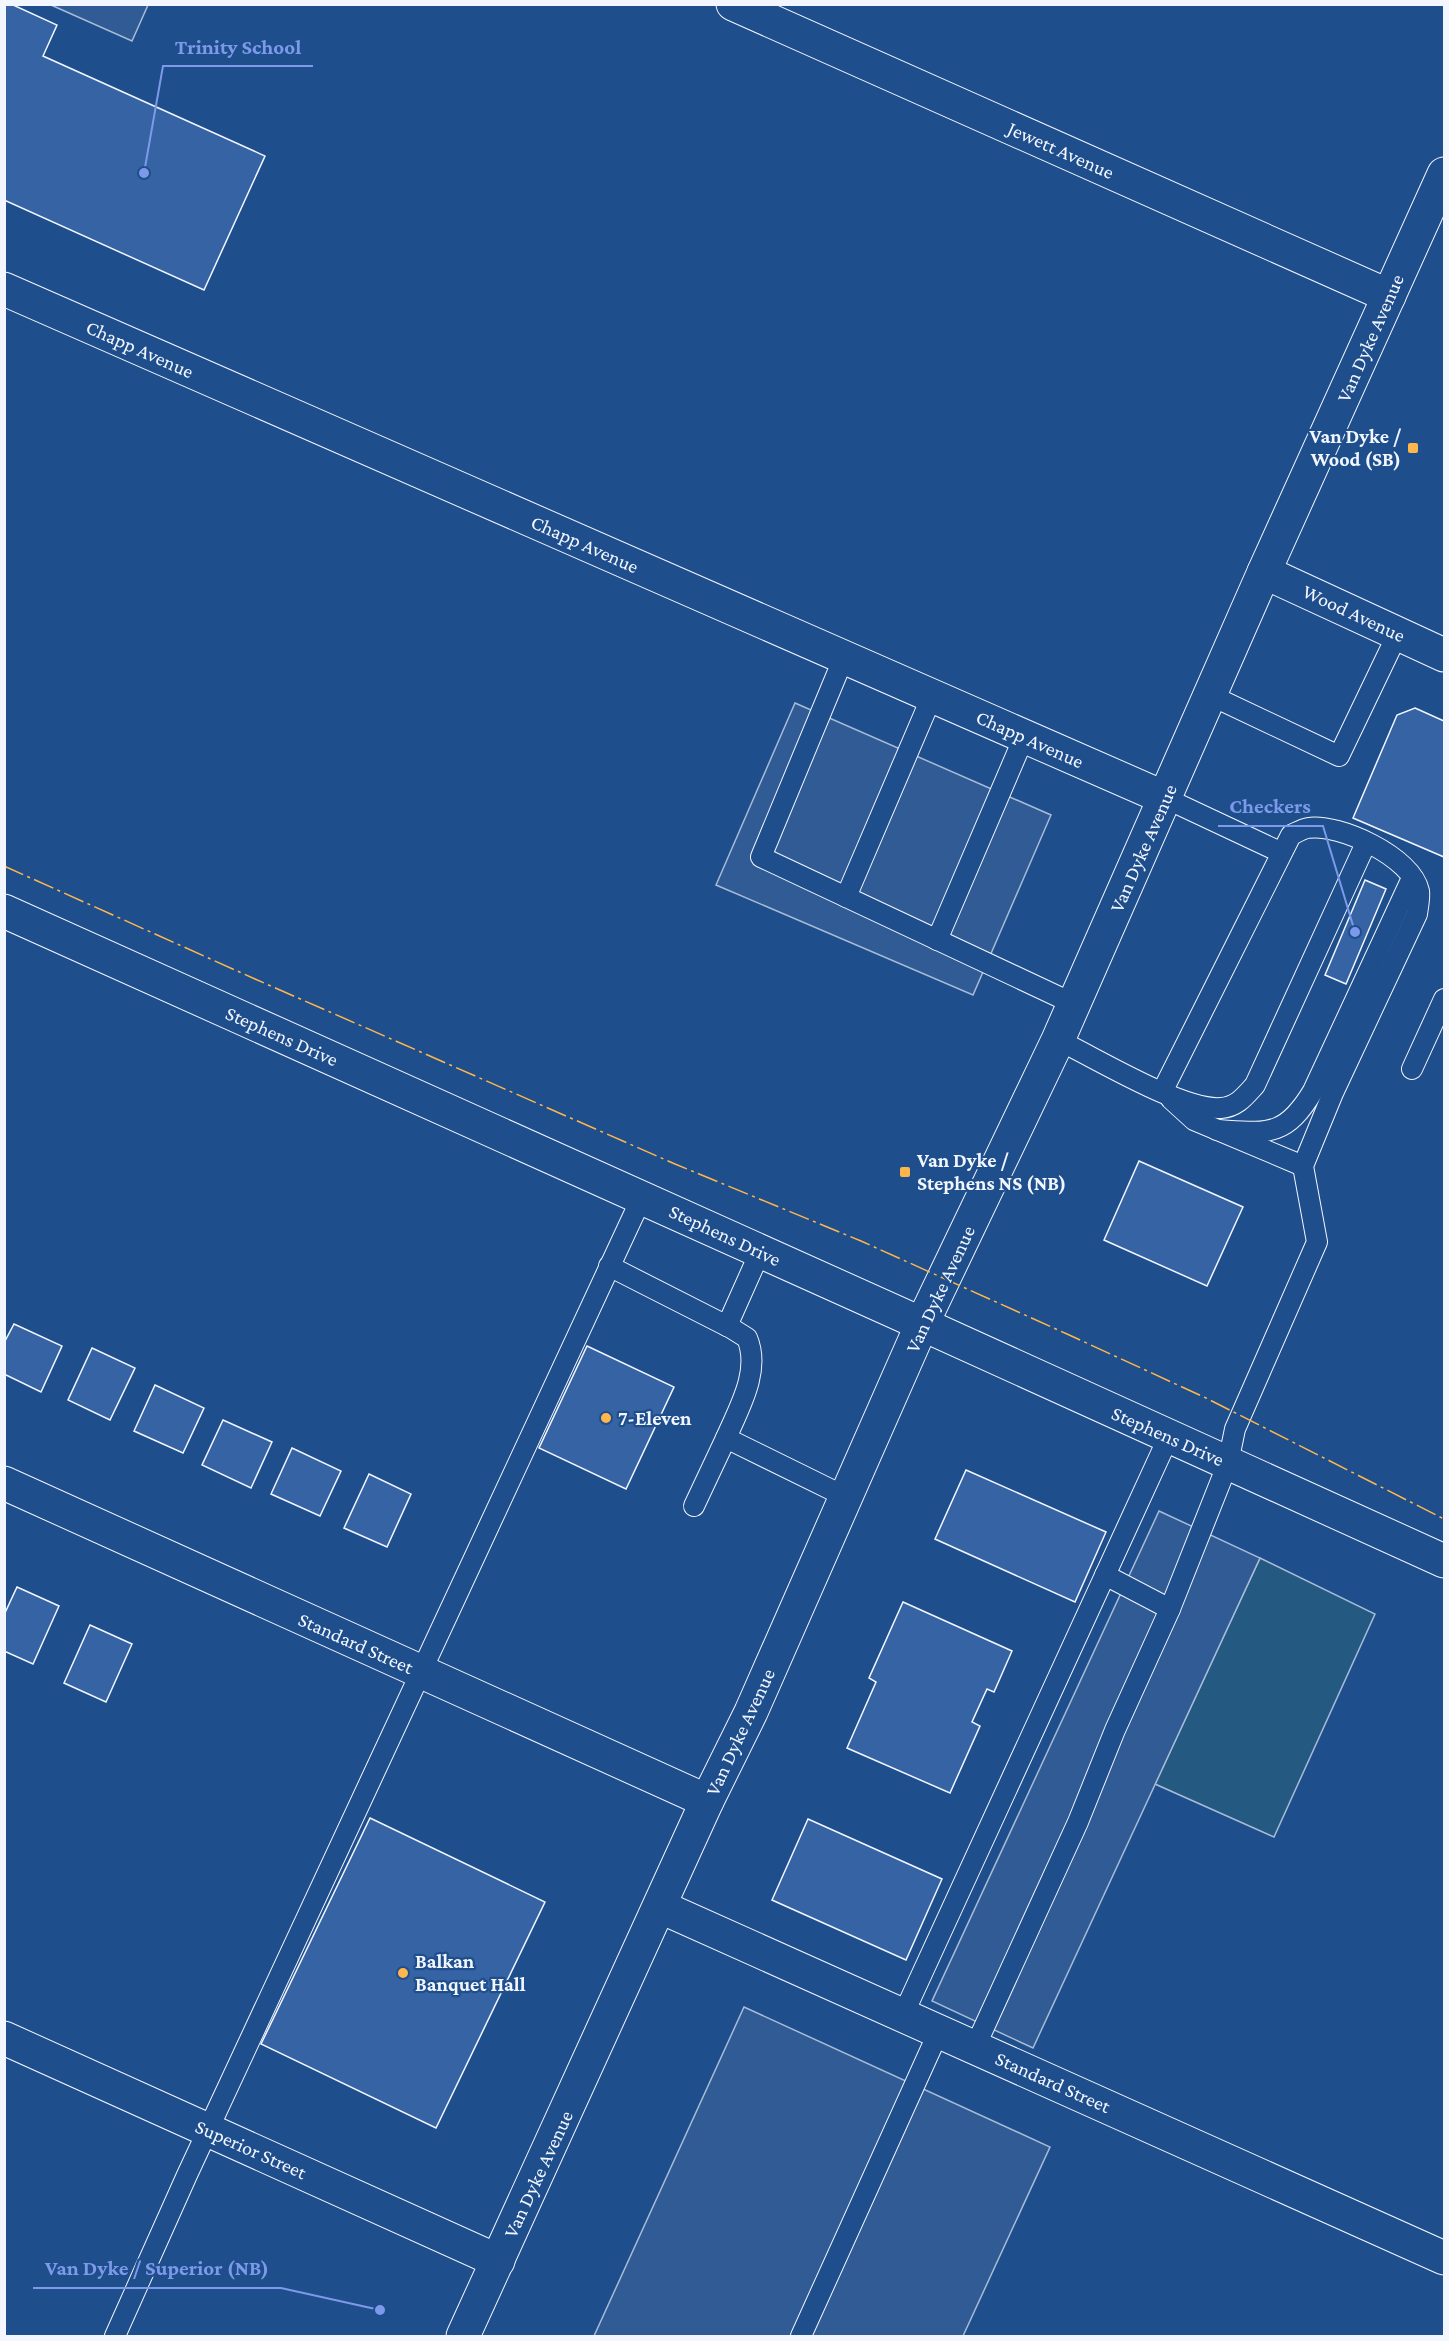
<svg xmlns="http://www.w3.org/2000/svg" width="1449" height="2341" font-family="'Crimson Pro',serif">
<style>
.green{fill:#245a82;stroke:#a8bbd7;stroke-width:1.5}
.parking{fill:#305b95;stroke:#a8bbd7;stroke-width:1.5}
.building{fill:#3563a3;stroke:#f2f6ff;stroke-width:1.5}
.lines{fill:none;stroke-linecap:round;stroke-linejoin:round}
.lane-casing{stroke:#f2f6ff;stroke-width:22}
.street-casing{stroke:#f2f6ff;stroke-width:35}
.secondary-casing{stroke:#f2f6ff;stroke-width:35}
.primary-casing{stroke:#f2f6ff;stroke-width:35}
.lane{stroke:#1f4e8c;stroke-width:20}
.street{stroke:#1f4e8c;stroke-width:33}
.secondary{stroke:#1f4e8c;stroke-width:33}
.primary{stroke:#1f4e8c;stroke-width:33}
.power{stroke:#ffb74d;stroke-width:1.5;stroke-dasharray:21 4.5 3 4.5;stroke-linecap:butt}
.poi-dot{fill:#ffb74d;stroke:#1f4e8c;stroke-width:2}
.labels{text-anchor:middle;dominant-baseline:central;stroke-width:4.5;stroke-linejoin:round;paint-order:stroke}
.street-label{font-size:20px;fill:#f2f6ff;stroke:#1f4e8c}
.poi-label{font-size:20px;font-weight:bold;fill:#f2f6ff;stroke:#1f4e8c;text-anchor:start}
.leader{fill:none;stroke:#7d9aea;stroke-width:2}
.callout-dot{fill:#7d9aea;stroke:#1f4e8c;stroke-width:2}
.callout-label{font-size:21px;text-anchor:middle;font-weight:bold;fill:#7d9aea;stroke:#1f4e8c;stroke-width:4.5;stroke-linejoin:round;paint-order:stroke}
</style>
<rect width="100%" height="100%" fill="#1f4e8c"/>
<path class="green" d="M1260,1558L1375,1614L1274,1837L1155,1784Z"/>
<g class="parking">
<path d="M51,5H148L132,41Z"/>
<path d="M795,703L1051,815L973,995L716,885Z"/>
<path d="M1159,1511L1260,1558L1033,2048L932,2001Z"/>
<path d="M744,2007L1050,2147L963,2336H594Z"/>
</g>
<g class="building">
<path d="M4,4H11L57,25L43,56L265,156L204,290L4,200Z"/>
<path d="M1415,708L1444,721V857L1353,818L1397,715Z"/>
<path d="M1365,880L1386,889L1346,984L1325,975Z"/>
<path d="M1139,1161L1243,1207L1207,1286L1104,1240Z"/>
<path d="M14,1324L62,1346L41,1392L4,1374V1343Z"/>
<path d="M587,1346L674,1387L626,1489L539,1448Z"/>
<path d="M92,1348L135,1368L110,1420L68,1400Z"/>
<path d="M155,1385L204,1408L183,1453L134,1431Z"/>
<path d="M223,1420L272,1442L251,1488L202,1465Z"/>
<path d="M292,1448L341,1471L320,1516L271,1494Z"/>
<path d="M966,1470L1106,1532L1075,1602L935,1539Z"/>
<path d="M369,1474L411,1494L387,1547L344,1528Z"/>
<path d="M17,1587L59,1606L33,1664L4,1651V1615Z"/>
<path d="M903,1602L1012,1651L994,1692L987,1689L972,1722L980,1726L950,1793L847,1748L876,1682L869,1678Z"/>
<path d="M90,1625L132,1644L106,1702L64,1683Z"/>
<path d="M370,1818L545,1902L436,2128L261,2044Z"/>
<path d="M808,1819L942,1879L906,1960L772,1900Z"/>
</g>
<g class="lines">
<defs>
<g id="lane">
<path d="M844,657L761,857L1074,1004"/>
<path d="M1210,695L1339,756L1398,633"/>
<path d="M1165,798L1280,852"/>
<path d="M846,897L932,696"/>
<path d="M937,940L1024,737"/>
<path d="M1058,1040C1096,1058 1182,1111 1221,1108C1237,1107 1245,1096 1255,1085L1366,843"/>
<path d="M1412,1069L1444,999"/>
<path d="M1171,1099L1194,1120L1303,1166"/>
<path d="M1217,1130C1267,1133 1285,1138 1313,1091L1412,878"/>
<path d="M609,1266L731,1328L747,1338C761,1371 739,1408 726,1438L846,1497"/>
<path d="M727,1326L760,1252"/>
<path d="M694,1506L726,1438"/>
<path d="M1105,1575L1170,1609"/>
<path d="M903,2015L1169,1436"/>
<path d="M975,2047L1078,1822L1115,1730L1170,1609L1228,1463L1235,1429L1317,1242L1303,1166L1333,1093L1417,914C1418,907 1420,897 1419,891C1412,857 1339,823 1308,828C1302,829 1296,833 1291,835L1162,1092"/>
<path d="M115,2336L187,2175L642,1197"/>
<path d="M801,2336L939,2031"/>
</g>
<g id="street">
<path d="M733,4L1389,296"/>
<path d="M4,289L1165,798"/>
<path d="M1264,572L1444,655"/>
<path d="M922,1324L1444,1561"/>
<path d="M4,1483L707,1801"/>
<path d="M661,1907L1444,2258"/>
<path d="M4,2038L498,2261"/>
</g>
<path id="secondary" d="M4,911L922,1324"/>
<path id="primary" d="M463,2336L707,1801L751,1712L922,1324L1058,1040L1264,572L1444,174"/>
</defs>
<use href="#lane" class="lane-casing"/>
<use href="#street" class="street-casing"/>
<use href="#secondary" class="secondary-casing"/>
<use href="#primary" class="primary-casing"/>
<use href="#lane" class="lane"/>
<use href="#street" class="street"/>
<use href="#secondary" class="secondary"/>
<use href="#primary" class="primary"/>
<path class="power" d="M4,866L255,979L675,1164L861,1241L1067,1334L1206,1398L1444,1519"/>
</g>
<g class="poi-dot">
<rect x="1407" y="442" width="12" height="12" rx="3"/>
<rect x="899" y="1166" width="12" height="12" rx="3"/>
<circle cx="606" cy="1418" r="6"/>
<circle cx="403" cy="1973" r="6"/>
</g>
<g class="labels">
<g class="street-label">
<text transform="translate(1061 150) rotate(24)">Jewett Avenue</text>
<text transform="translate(1370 338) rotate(-66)">Van Dyke Avenue</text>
<text transform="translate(140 349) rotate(24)">Chapp Avenue</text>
<text transform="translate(585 544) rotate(24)">Chapp Avenue</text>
<text transform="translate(1354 613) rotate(25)">Wood Avenue</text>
<text transform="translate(1030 739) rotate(24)">Chapp Avenue</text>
<text transform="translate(1143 848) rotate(-66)">Van Dyke Avenue</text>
<text transform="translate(282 1036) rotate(24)">Stephens Drive</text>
<text transform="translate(725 1235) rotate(25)">Stephens Drive</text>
<text transform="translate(940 1289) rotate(-65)">Van Dyke Avenue</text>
<text transform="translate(1168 1436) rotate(24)">Stephens Drive</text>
<text transform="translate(356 1643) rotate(24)">Standard Street</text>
<text transform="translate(740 1732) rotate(-65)">Van Dyke Avenue</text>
<text transform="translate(1053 2082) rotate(24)">Standard Street</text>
<text transform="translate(251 2149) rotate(24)">Superior Street</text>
<text transform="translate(538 2174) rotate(-65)">Van Dyke Avenue</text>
</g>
<g class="poi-label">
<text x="1401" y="436" text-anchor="end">Van Dyke /<tspan x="1401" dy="23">Wood (SB)</tspan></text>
<text x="917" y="1160">Van Dyke /<tspan x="917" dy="23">Stephens NS (NB)</tspan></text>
<text x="618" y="1418">7-Eleven</text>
<text x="415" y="1961">Balkan<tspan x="415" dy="23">Banquet Hall</tspan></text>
</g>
</g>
<path class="leader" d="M144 173L163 66H313M1355 932L1323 826H1218M380 2310L281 2288H33"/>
<g class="callout-dot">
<circle cx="144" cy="173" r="6"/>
<circle cx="1355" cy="932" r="6"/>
<circle cx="380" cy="2310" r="6"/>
</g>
<g class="callout-label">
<text x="238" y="54">Trinity School</text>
<text x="1270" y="813">Checkers</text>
<text x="157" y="2275">Van Dyke / Superior (NB)</text>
</g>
<rect width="1449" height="2341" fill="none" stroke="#f2f6ff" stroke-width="12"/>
</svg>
